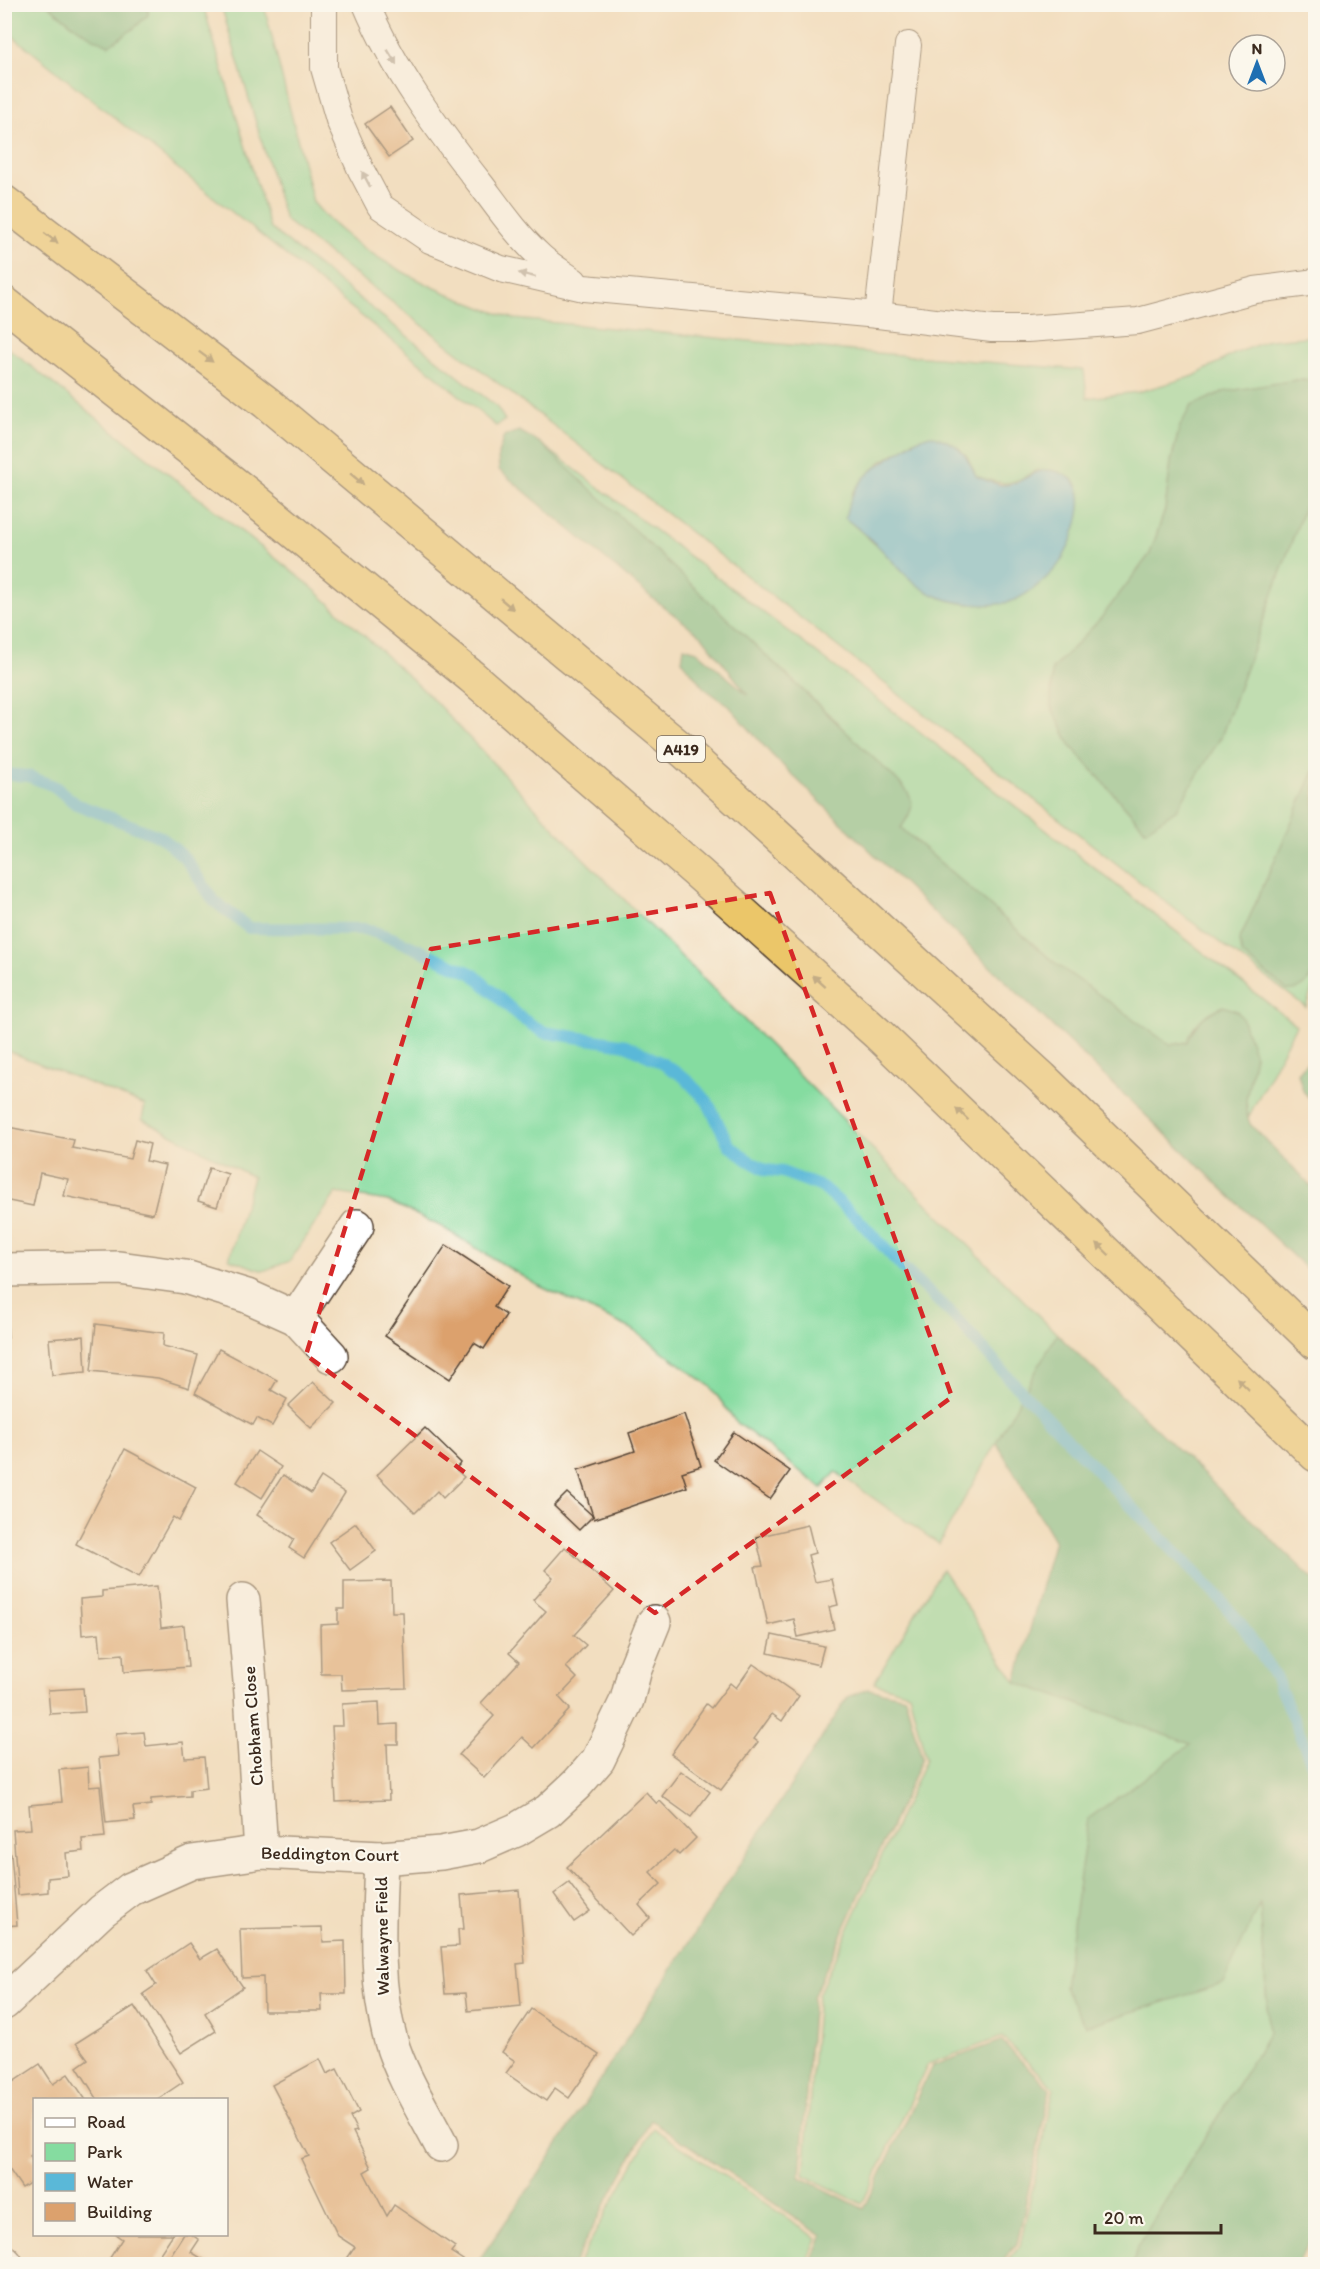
<svg xmlns="http://www.w3.org/2000/svg" width="1320" height="2269" font-family="Itim,sans-serif">
<style>
.green{fill:#85dca0;stroke:#60835f;stroke-width:1.5;fill-rule:evenodd}
.forest{fill:#6cbc86;stroke:#547352;stroke-width:1.5}
.water{fill:#5ab8d8;stroke:#4a717b;stroke-width:1.5}
.lines{fill:none;stroke-linecap:round;stroke-linejoin:round}
.stream{stroke:#5ab8d8;stroke-width:12}
.building{fill:#dca16d}
.service-casing{stroke:#564536;stroke-width:28}
.minor-casing{stroke:#564536;stroke-width:36}
.trunk-casing{stroke:#564536;stroke-width:36}
.service{stroke:#fff;stroke-width:26}
.minor{stroke:#fff;stroke-width:33}
.trunk{stroke:#ebc669;stroke-width:33}
.oneway{fill:#a79f9a}
.oneway2{fill:#8a7040}
.marked{fill:none;stroke:#d62828;stroke-width:4.5;stroke-dasharray:12 8;stroke-linejoin:round}
.labels{text-anchor:middle;dominant-baseline:central;stroke-width:4.5;stroke-linejoin:round;paint-order:stroke}
.shield{fill:#fbf7ec;stroke:#75685c;stroke-width:1.5}
.shield-label{font-size:16px;font-weight:bold;fill:#3b2a1e}
.street-label{font-size:18px;fill:#3b2a1e;stroke:#fbf7ec}
</style>
<rect width="100%" height="100%" fill="#fbf7ec"/>
<filter id="ink" filterUnits="userSpaceOnUse"><feTurbulence type="fractalNoise" baseFrequency=".0167" numOctaves="2"/><feDisplacementMap in="SourceGraphic" scale="12" xChannelSelector="R" yChannelSelector="G"/><feConvolveMatrix kernelMatrix="1 2 1 2 8 2 1 2 1" color-interpolation-filters="sRGB"/></filter>
<filter id="wash" filterUnits="userSpaceOnUse"><feTurbulence type="fractalNoise" baseFrequency=".008" numOctaves="4" result="noise"/><feDisplacementMap in="SourceGraphic" scale="24" xChannelSelector="R" yChannelSelector="G"/><feGaussianBlur stdDeviation="1.35" result="paint"/><feColorMatrix in="noise" values="0 0 0 0 0 0 0 0 0 0 0 0 0 0 0 0 0 1.4 0 .05"/><feComposite in="paint" operator="in"/></filter>
<g filter="url(#wash)">
<rect width="100%" height="100%" fill="#f2dec0"/>
<g class="green">
<path d="M4,5H48L73,25L133,29L148,15V5H203L270,228L496,406L505,420L496,426L429,370L5,30Z"/>
<path d="M221,5H264L313,202C356,257 449,298 515,319L876,353L1084,370L1087,398L1138,392L1194,376L1234,354L1269,340L1315,336V381L1296,380L1180,426L1171,462L1165,510L1150,554L1101,619L1052,669L1051,706L1071,746L1146,830L1221,737L1315,477V769L1239,941L1242,954L1263,969L1313,975L1315,960V981L1306,1007L1180,913L554,426L285,220ZM914,440L966,454L976,476C1006,487 1010,485 1038,470L1080,505C1072,549 1054,578 1014,600L875,544L846,518L853,492L867,475L882,461L903,449Z"/>
<path d="M4,345L307,583L427,693L580,855L1057,1334L939,1544L836,1472L822,1488L735,1421L711,1387L632,1329L535,1284L442,1227L388,1201L336,1193L290,1261L263,1271L229,1259L253,1177L142,1119L145,1105L5,1050Z"/>
<path d="M539,442L906,721L1296,1025L1248,1118L1246,1099L1255,1055L1195,1025L1187,1042L1170,1045L1056,964L900,828L909,816L838,723Z"/>
<path d="M942,1569L1016,1682L1192,1744L1260,1901L1269,2034L1137,2247L1133,2264H1005L1020,2246L1054,2088L1002,2037L928,2064L862,2204L804,2175L818,1995L926,1759L909,1693L874,1683Z"/>
<path d="M653,2128L817,2238L807,2264H578Z"/>
</g>
<g class="forest">
<path d="M48,5H148V15L133,29L109,45C85,36 67,20 48,5Z"/>
<path d="M1296,380L1315,381V477L1221,737L1177,809L1146,830L1071,746L1051,706L1052,670L1101,618L1150,554L1165,510L1171,462L1180,426L1191,406L1223,392Z"/>
<path d="M519,431L539,442L608,505L903,786C918,804 911,812 901,828L1056,964L1170,1045L1187,1042C1197,1021 1202,1016 1223,1006L1237,1011L1242,1018L1255,1055L1246,1099V1112L1250,1124L1315,1190V1277L933,912L771,754L729,706L704,688L682,660L684,647L697,651L748,695L702,636L652,598L499,470L498,454L504,436Z"/>
<path d="M1315,769V960C1313,976 1307,992 1287,990L1242,954L1239,941Z"/>
<path d="M1315,1053V1104L1303,1091L1298,1073Z"/>
<path d="M1057,1334L1315,1581L1316,2232L1297,2264H1133L1137,2247L1269,2034L1260,1903L1223,1984L1086,2026L1064,1987L1088,1819L1191,1744L1016,1682L1054,1540L996,1442Z"/>
<path d="M868,1689L905,1697L922,1758L813,1997L800,2177L864,2209L932,2066L1001,2041L1050,2089L1017,2244L1000,2264H811L822,2236L651,2120L573,2264H476L539,2174L848,1697Z"/>
</g>
<path class="water" d="M931,435C959,444 964,449 976,476C983,479 994,484 1002,485C1028,486 1038,456 1070,478C1094,493 1070,552 1055,569C1044,581 1030,593 1015,600C995,608 959,605 939,597C912,587 896,564 877,545C867,535 856,527 845,518C852,481 872,469 902,450C914,442 915,439 931,435Z"/>
<g class="lines">
<path class="stream" d="M4,774L28,776L54,786L76,804L161,837L185,858L214,901L249,928L365,929L392,938L473,974L521,1018L543,1032L626,1045L660,1062L684,1077L707,1101L729,1145L748,1160L766,1170L782,1172L822,1187L856,1217L903,1268L954,1316L1007,1376L1216,1595L1242,1625L1275,1676L1316,1773"/>
</g>
<g id="blocks">
<g class="building">
<path d="M390,107L413,141L389,157L365,124Z"/>
<path d="M8,1127L74,1140L72,1148L130,1159L135,1140L150,1144L146,1161L165,1165L153,1214L64,1196L68,1179L40,1173L33,1206L4,1200V1142Z"/>
<path d="M209,1168L228,1174L217,1207L198,1201Z"/>
<path d="M446,1245L508,1286L494,1307L506,1315L484,1349L474,1343L450,1379L385,1336Z"/>
<path d="M6,1305L8,1338H4V1306Z"/>
<path d="M96,1324L164,1333L163,1346L198,1355L189,1388L158,1378L91,1371Z"/>
<path d="M84,1336L86,1372L52,1375L49,1339Z"/>
<path d="M219,1349L277,1380L271,1390L287,1399L272,1426L257,1418L253,1425L195,1393Z"/>
<path d="M313,1382L336,1403L311,1428L288,1406Z"/>
<path d="M684,1414L701,1466L682,1472L687,1487L594,1519L578,1470L635,1451L629,1433Z"/>
<path d="M425,1428L461,1463L455,1469L464,1477L443,1498L437,1491L415,1513L377,1475Z"/>
<path d="M734,1432L790,1471L770,1499L714,1460Z"/>
<path d="M125,1449L196,1487L179,1521L173,1517L139,1577L76,1544Z"/>
<path d="M257,1451L281,1467L262,1498L237,1482Z"/>
<path d="M283,1475L311,1493L321,1477L345,1493L304,1558L289,1548L294,1539L257,1515Z"/>
<path d="M567,1493L593,1516L579,1530L554,1506Z"/>
<path d="M356,1523L376,1551L350,1570L329,1542Z"/>
<path d="M808,1525L815,1553L808,1555L815,1582L832,1579L838,1605L829,1607L834,1629L798,1637L794,1619L768,1625L755,1567L763,1566L756,1537Z"/>
<path d="M565,1547L614,1591L574,1635L586,1645L566,1667L577,1678L559,1697L570,1709L534,1748L522,1737L484,1778L459,1755L494,1716L481,1703L519,1662L509,1653L546,1611L533,1600L553,1577L545,1570Z"/>
<path d="M391,1581L392,1612H403L406,1688L342,1690L341,1674H321L320,1625L338,1624V1609H344V1582Z"/>
<path d="M157,1586L161,1628L184,1625L188,1667L124,1672L123,1654L101,1656L99,1633L82,1635L80,1599L102,1597V1591Z"/>
<path d="M772,1635L824,1646L819,1665L768,1653Z"/>
<path d="M753,1664L799,1696L782,1721L772,1714L754,1739L758,1742L721,1790L671,1754L706,1704L711,1708L730,1683L736,1688Z"/>
<path d="M83,1688L85,1712L50,1714L48,1690Z"/>
<path d="M379,1702L380,1725L398,1724V1744H387L389,1800L336,1802L332,1726H343L342,1704Z"/>
<path d="M144,1732L146,1746L183,1742L185,1758L204,1757L207,1788L190,1790V1796L151,1799V1805L133,1807L135,1820L106,1823L99,1758L119,1756L116,1734Z"/>
<path d="M88,1767L89,1787L100,1786L105,1837L82,1839L83,1851L66,1853L68,1876L48,1878V1892L18,1895L13,1830L31,1829L29,1805L62,1802L59,1770Z"/>
<path d="M681,1771L710,1792L691,1817L662,1796Z"/>
<path d="M646,1792L657,1804L660,1801L696,1838L679,1855L674,1850L650,1872L661,1884L639,1905L650,1918L631,1936L567,1867Z"/>
<path d="M11,1854L17,1925L4,1926V1855Z"/>
<path d="M569,1883L590,1911L574,1922L554,1894Z"/>
<path d="M519,1890L525,1963L517,1964L521,2006L468,2011L466,1993L445,1994L441,1947L459,1946L458,1929H464L461,1895Z"/>
<path d="M322,1927L323,1942L345,1941L346,1994H321L322,2011H264L263,1977L242,1978L240,1929Z"/>
<path d="M189,1943L200,1959L217,1949L243,1987L205,2013L216,2031L181,2053L143,1994L156,1985L147,1971Z"/>
<path d="M134,2006L183,2082L156,2100H98L77,2067L88,2059L76,2043Z"/>
<path d="M531,2009L599,2055L569,2098L555,2088L546,2101L506,2073L515,2061L502,2052Z"/>
<path d="M320,2059L327,2074L337,2069L359,2112L350,2117L357,2131L353,2132L371,2168L364,2172L387,2216L394,2205L455,2247L451,2252L469,2264H347L344,2263L355,2247L338,2236L301,2159L309,2156L272,2085Z"/>
<path d="M40,2064L53,2084L68,2074L86,2100H34V2153L30,2156L34,2162V2180L22,2188L4,2162V2112L8,2110L4,2104V2088Z"/>
<path d="M115,2234H173L153,2264H106L122,2239Z"/>
<path d="M184,2234H191L199,2240L191,2252L211,2264H165Z"/>
</g>
</g>
</g>
<g filter="url(#ink)">
<use href="#blocks" fill-opacity="0" stroke="#564536" stroke-width="1.5"/>
<g class="lines">
<defs>
<g id="service">
<path d="M324,4V68L339,120L361,170L380,206L430,240L501,269L584,288L878,315L992,329H1027L1138,321L1255,290L1316,282"/>
<path d="M366,4C394,71 438,130 482,186C500,210 518,236 541,257C551,266 563,273 574,281"/>
<path d="M878,315L908,45"/>
</g>
<g id="minor">
<path d="M4,1270L119,1268L185,1277L247,1296L296,1318L331,1356"/>
<path d="M296,1318L357,1226"/>
<path d="M243,1600L251,1693L261,1852"/>
<path d="M381,1858C379,1919 374,1982 391,2041C400,2073 425,2114 441,2145"/>
<path d="M4,2003L102,1911L131,1889L192,1862L261,1852L381,1858L441,1853L479,1846L516,1830L548,1811L577,1784L598,1760L627,1700L635,1669L654,1622"/>
<path d="M4,2262L6,2264"/>
</g>
<g id="trunk">
<path d="M4,202L267,403L686,753L1042,1078L1316,1343"/>
<path d="M4,303L246,493L472,677L698,873L878,1034L1316,1455"/>
</g>
</defs>
<use href="#service" class="service-casing"/>
<use href="#minor" class="minor-casing"/>
<use href="#trunk" class="trunk-casing"/>
<use href="#service" class="service"/>
<use href="#minor" class="minor"/>
<use href="#trunk" class="trunk"/>
</g>
<defs><path id="oneway-solid" d="M-6-.8H1V-3.2L6.5 0L1 3.2V.8H-6Z" transform="scale(1.5)"/></defs>
<g class="oneway">
<use href="#oneway-solid" transform="translate(392 57) rotate(59)"/>
<use href="#oneway-solid" transform="translate(366 179) rotate(-118)"/>
<use href="#oneway-solid" transform="translate(527 275) rotate(-167)"/>
</g>
<g class="oneway2">
<use href="#oneway-solid" transform="translate(51 238) rotate(37)"/>
<use href="#oneway-solid" transform="translate(206 357) rotate(37)"/>
<use href="#oneway-solid" transform="translate(357 479) rotate(40)"/>
<use href="#oneway-solid" transform="translate(507 604) rotate(40)"/>
<use href="#oneway-solid" transform="translate(819 981) rotate(-138)"/>
<use href="#oneway-solid" transform="translate(962 1114) rotate(-136)"/>
<use href="#oneway-solid" transform="translate(1103 1249) rotate(-136)"/>
<use href="#oneway-solid" transform="translate(1243 1384) rotate(-136)"/>
</g>
</g>
<path d="M0 0H1320V2269H0ZM770,893L952,1397L655,1613L306,1355L431,949Z" fill="#f2dec0" fill-opacity=".55" fill-rule="evenodd"/>
<path class="marked" d="M770,893L952,1397L655,1613L306,1355L431,949Z"/>
<g class="labels">
<rect class="shield" x="657" y="736" width="48" height="26" rx="4.5"/>
<g class="shield-label">
<text x="681" y="749">A419</text>
</g>
<g class="street-label">
<text transform="translate(253 1726) rotate(-94)">Chobham Close</text>
<text transform="translate(330 1854) rotate(1)">Beddington Court</text>
<text transform="translate(382 1936) rotate(-91)">Walwayne Field</text>
</g>
</g>
<rect width="1320" height="2269" fill="none" stroke="#fbf7ec" stroke-width="24"/>
<rect x="33" y="2098" width="195" height="138" fill="#fbf7ec" stroke="#aea59a" stroke-width="1.5"/>
<rect x="45" y="2118" width="30" height="9" fill="#ffffff" stroke="#aea59a" stroke-width="1.5"/>
<text x="87" y="2128" font-size="18" fill="#3b2a1e">Road</text>
<rect x="45" y="2143" width="30" height="18" fill="#85dca0" stroke="#aea59a" stroke-width="1.5"/>
<text x="87" y="2158" font-size="18" fill="#3b2a1e">Park</text>
<rect x="45" y="2173" width="30" height="18" fill="#5ab8d8" stroke="#aea59a" stroke-width="1.5"/>
<text x="87" y="2188" font-size="18" fill="#3b2a1e">Water</text>
<rect x="45" y="2203" width="30" height="18" fill="#dca16d" stroke="#aea59a" stroke-width="1.5"/>
<text x="87" y="2218" font-size="18" fill="#3b2a1e">Building</text>
<g transform="translate(1257 63)"><circle r="28" fill="#fbf7ec" stroke="#aea59a" stroke-width="1.5"/>
<path d="M0-4.5L10 22L0 15L-10 22Z" fill="#1f6fb2"/>
<text y="-9" font-size="16" font-weight="bold" text-anchor="middle" fill="#3b2a1e">N</text>
</g>
<path d="M1095 2224v9h126v-9" fill="none" stroke="#3b2a1e" stroke-width="3"/>
<text x="1104" y="2224" font-size="18" fill="#3b2a1e" stroke="#fbf7ec" stroke-width="4.5" paint-order="stroke">20 m</text>
</svg>
